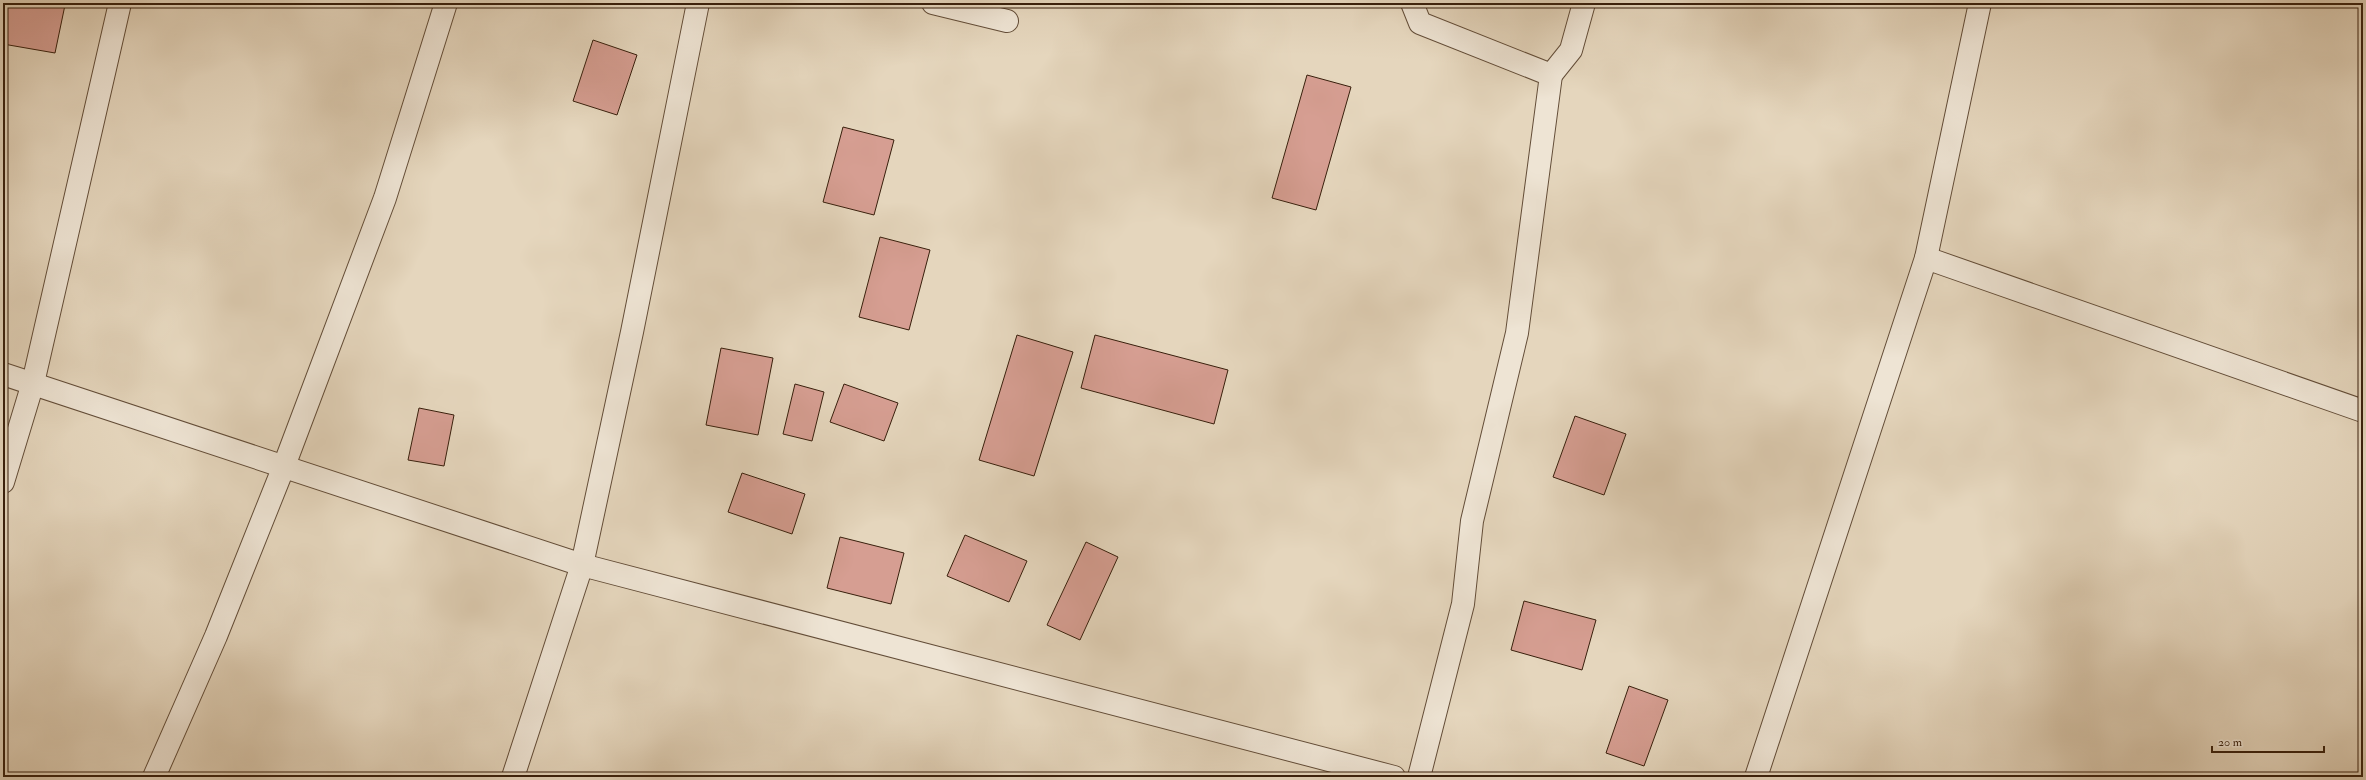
<svg xmlns="http://www.w3.org/2000/svg" width="2366" height="780" font-family="'IM FELL Double Pica',serif">
<style>
.building{fill:#d69e92;stroke:#381f0c}
.lines{fill:none;stroke-linecap:round;stroke-linejoin:round}
.street-casing{stroke:#634d38;stroke-width:24}
.street{stroke:#eee4d4;stroke-width:22}
</style>
<rect width="100%" height="100%" fill="#e5d6bd"/>
<filter id="stains"><feTurbulence type="fractalNoise" baseFrequency=".005" numOctaves="4"/><feColorMatrix values="0 0 0 0 .2 0 0 0 0 .09 0 0 0 0 .02 0 0 0 .5 -.17"/></filter>
<radialGradient id="worn" r=".72"><stop offset=".6" stop-color="#630" stop-opacity="0"/><stop offset="1" stop-color="#630" stop-opacity=".3"/></radialGradient>
<g class="building">
<path d="M3,3H54L65,5L55,53L3,44Z"/>
<path d="M593,40L637,55L617,115L573,101Z"/>
<path d="M1307,75L1351,87L1316,210L1272,198Z"/>
<path d="M843,127L894,140L874,215L823,202Z"/>
<path d="M880,237L930,250L909,330L859,317Z"/>
<path d="M1017,335L1073,352L1034,476L979,460Z"/>
<path d="M1095,335L1228,370L1214,424L1081,388Z"/>
<path d="M721,348L773,358L758,435L706,425Z"/>
<path d="M795,384L824,392L812,441L783,434Z"/>
<path d="M844,384L898,403L884,441L830,422Z"/>
<path d="M419,408L454,415L444,466L408,460Z"/>
<path d="M1575,416L1626,434L1604,495L1553,477Z"/>
<path d="M742,473L805,494L792,534L728,512Z"/>
<path d="M965,535L1027,561L1009,602L947,576Z"/>
<path d="M840,537L904,553L891,604L827,588Z"/>
<path d="M1086,542L1118,557L1080,640L1047,625Z"/>
<path d="M1524,601L1596,620L1582,670L1511,650Z"/>
<path d="M1629,686L1668,700L1644,766L1606,753Z"/>
</g>
<g class="lines">
<defs>
<g id="street">
<path d="M933,3L1007,21"/>
<path d="M1412,3L1420,23L1551,75L1517,333L1472,521L1463,604L1419,777"/>
<path d="M1551,75L1571,50L1584,3"/>
<path d="M1926,258L1980,3"/>
<path d="M3,374L582,565L1394,777"/>
<path d="M3,482L33,383L120,3"/>
<path d="M154,777L216,636L284,466L385,198L446,3"/>
<path d="M513,777L582,565L632,332L698,3"/>
<path d="M1756,777L1926,258L2363,411"/>
</g>
</defs>
<use href="#street" class="street-casing"/>
<use href="#street" class="street"/>
</g>
<rect width="2366" height="780" fill="none" stroke="#e5d6bd" stroke-width="16"/>
<rect x="4" y="4" width="2358" height="772" fill="none" stroke="#381f0c" stroke-width="2"/>
<rect x="8" y="8" width="2350" height="764" fill="none" stroke="#381f0c"/>
<path d="M2212 746v6h112v-6" fill="none" stroke="#381f0c" stroke-width="2"/>
<text x="2218" y="746" font-size="12" fill="#381f0c" stroke="#eee4d4" stroke-width="3" paint-order="stroke">20 m</text>
<rect width="100%" height="100%" filter="url(#stains)"/>
<rect width="100%" height="100%" fill="url(#worn)"/>
</svg>
